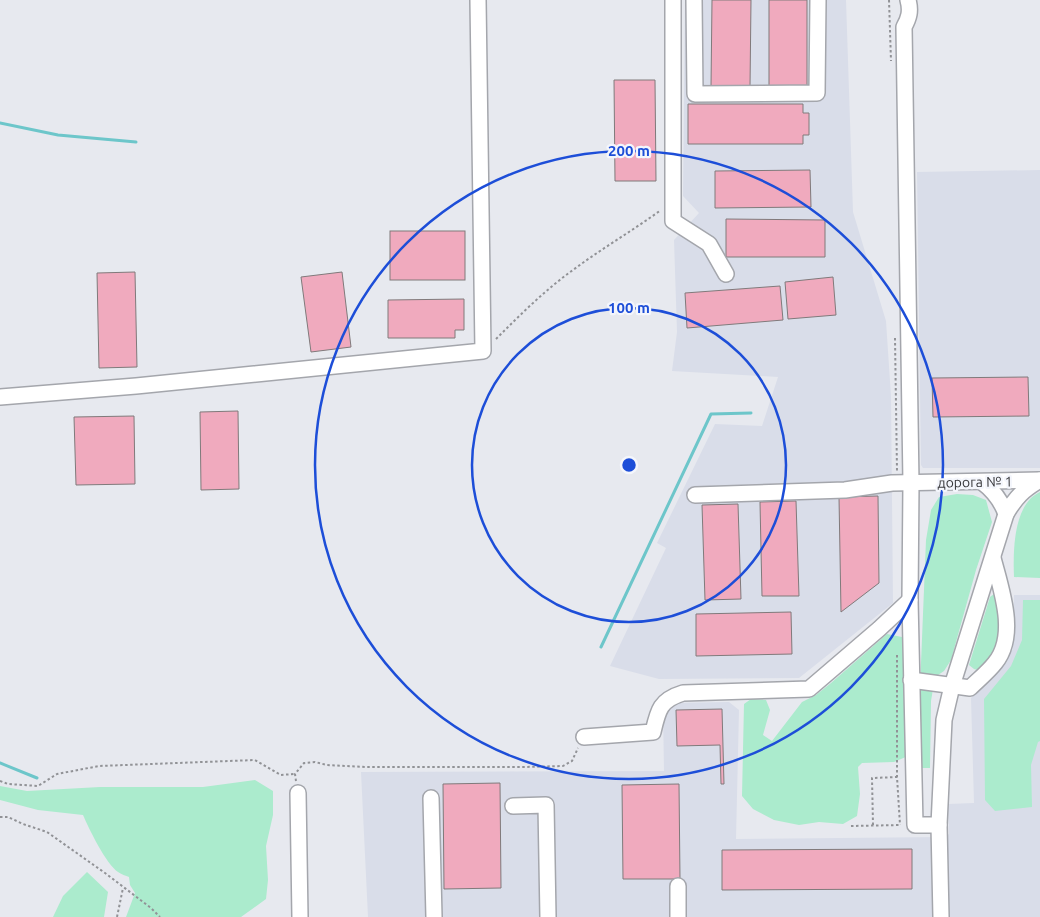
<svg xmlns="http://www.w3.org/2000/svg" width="1040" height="917" font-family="Ubuntu,sans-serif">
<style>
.built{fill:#d9dde9}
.green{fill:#abebcd}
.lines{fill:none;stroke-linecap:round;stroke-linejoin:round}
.stream{stroke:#6dc6ca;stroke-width:3}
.building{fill:#f0aabe;stroke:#807a7b}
.minor-casing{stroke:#a4a6ac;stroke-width:18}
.path{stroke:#919296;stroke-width:2;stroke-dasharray:2.5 2.5;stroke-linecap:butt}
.minor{stroke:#fff;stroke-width:15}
.ring{fill:none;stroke:#1d4ed8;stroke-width:2.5}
.labels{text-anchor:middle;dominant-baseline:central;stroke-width:4.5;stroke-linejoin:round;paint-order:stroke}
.street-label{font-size:14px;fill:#38383b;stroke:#f4f6fc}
.centre{fill:#1d4ed8;stroke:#f4f6fc;stroke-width:2.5}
.ring-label{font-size:15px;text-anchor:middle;font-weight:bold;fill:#1d4ed8;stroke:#f4f6fc;stroke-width:4.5;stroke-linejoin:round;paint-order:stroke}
</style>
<rect width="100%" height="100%" fill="#e7e9ef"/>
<g class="built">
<path d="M685,0H846L853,212L886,321L891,396L893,603L799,678L659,679L610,666L666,548L657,543L715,424L762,426L778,377L672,371L677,332L674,240L699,213L683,196Z"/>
<path d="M1040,170V468H923L921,465L917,172Z"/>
<path d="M1014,595H1040V917H368L361,772L664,771L663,709L671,703L729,702L739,710L736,839L944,837L949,834L948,804L974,803L971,698L1013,649Z"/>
</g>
<g class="green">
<path d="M1040,492V578L1014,577C1013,552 1013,504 1040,492Z"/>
<path d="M957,494L973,495L986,500L992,522L976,570L951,660L944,671L935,677L931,701L930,768H919L921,663L926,540L931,510L939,497Z"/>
<path d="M994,594C1006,628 1002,643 981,671L974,669L969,665L990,597Z"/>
<path d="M1023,600H1040V741L1038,742L1031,765L1032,807L995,811L985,800L984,699L1011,666L1022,640Z"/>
<path d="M887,634L902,637L906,643L908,756L894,762L862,763L858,767L860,794L857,816L843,824L819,822L799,825L774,820L753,809L742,796L744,704L751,699L766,700L770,710L763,735L772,741L802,702L816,695L831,683Z"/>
<path d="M255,780L273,791V815L266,846L268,880L266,899L241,917H126L135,893L130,885L129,877C126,876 121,874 118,872C106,864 89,829 83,815L38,810L0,800V786L27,791L100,787H203Z"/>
<path d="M87,872L108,892L104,917H53L63,896Z"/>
</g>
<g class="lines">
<g class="stream">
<path d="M0,123L58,135L136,142"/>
<path d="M601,647L711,414L751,413"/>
<path d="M0,763L37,778"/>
</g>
</g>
<g class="building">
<path d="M712,0H751L750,87H711Z"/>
<rect x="769" y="0" width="38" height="87"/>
<path d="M614,80H655L656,181H615Z"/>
<path d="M688,104H803V113H809V135H803V144H688Z"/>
<path d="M810,170L811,207L715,208V171Z"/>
<path d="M726,219L825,220V257H726Z"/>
<rect x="390" y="231" width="75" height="49"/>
<path d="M135,272L137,367L99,368L97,273Z"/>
<path d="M342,272L351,347L311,352L301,277Z"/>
<path d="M833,277L836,315L788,319L785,282Z"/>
<path d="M780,286L783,320L687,328L685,293Z"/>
<path d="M464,299V330H455V338H388V300Z"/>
<path d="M1028,377L1029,416L933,417L932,378Z"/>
<path d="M238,411L239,489L201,490L200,412Z"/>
<path d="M134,416L135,484L76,485L74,417Z"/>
<path d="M878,496L879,583L841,612L839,497Z"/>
<path d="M796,501L799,596H762L760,502Z"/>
<path d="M738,504L741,599L705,600L702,505Z"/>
<path d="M791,612L792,654L696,656V614Z"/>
<path d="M722,709L724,784H721L720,745L677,746L676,710Z"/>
<path d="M500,783L501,888L444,889L443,784Z"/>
<path d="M679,784L680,879H623L622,785Z"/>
<path d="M912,849V889L722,890V850Z"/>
</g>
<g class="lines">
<defs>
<g id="minor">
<path d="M673,0V221L709,244L726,274"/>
<path d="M694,0L695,94L817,93L818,0"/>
<path d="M908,0C911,11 909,18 904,27L911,483L910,600L915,825H939L944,720L952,686L1006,514C1016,497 1023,490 1040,480"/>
<path d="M0,397L136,386L483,351L478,0"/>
<path d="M982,482C994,491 1001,500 1006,514"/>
<path d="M695,495L845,490L892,483L1039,480"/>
<path d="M911,680L970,688C978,680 988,672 995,663C1018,635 1001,589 993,558"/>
<path d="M584,737L653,732C658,710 660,700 683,693L809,689L879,629L910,600"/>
<path d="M298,793L300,917"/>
<path d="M431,798L434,917"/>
<path d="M513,806L546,805L548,917"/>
<path d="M939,825L941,917"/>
<path d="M678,886V917"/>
</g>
</defs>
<use href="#minor" class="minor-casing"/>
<g class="path">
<path d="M889,0L891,61"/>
<path d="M895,338L897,471"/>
<path d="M496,339C520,315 545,290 573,270C601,249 632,231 661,210"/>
<path d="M897,655V777L900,825"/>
<path d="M0,781L8,784L38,786L57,774L99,766L255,760L281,775L294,774"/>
<path d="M296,781L295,774L304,763L315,762L327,765L366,767H523L563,766L572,761L578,748"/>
<path d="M0,817H8L23,824L47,832L105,873L151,908L160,917"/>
<path d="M873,825L872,778L897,777"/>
<path d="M851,826L900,825"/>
<path d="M117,917L123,888"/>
</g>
<use href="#minor" class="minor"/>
</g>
<g class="ring">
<circle cx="629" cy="465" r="157"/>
<circle cx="629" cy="465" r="314"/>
</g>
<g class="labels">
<g class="street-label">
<text transform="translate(975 482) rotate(-1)">дорога № 1</text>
</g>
</g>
<circle cx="629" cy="465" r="8" class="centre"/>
<g class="ring-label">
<text x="629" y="156">200 m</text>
<text x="629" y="313">100 m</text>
</g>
</svg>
